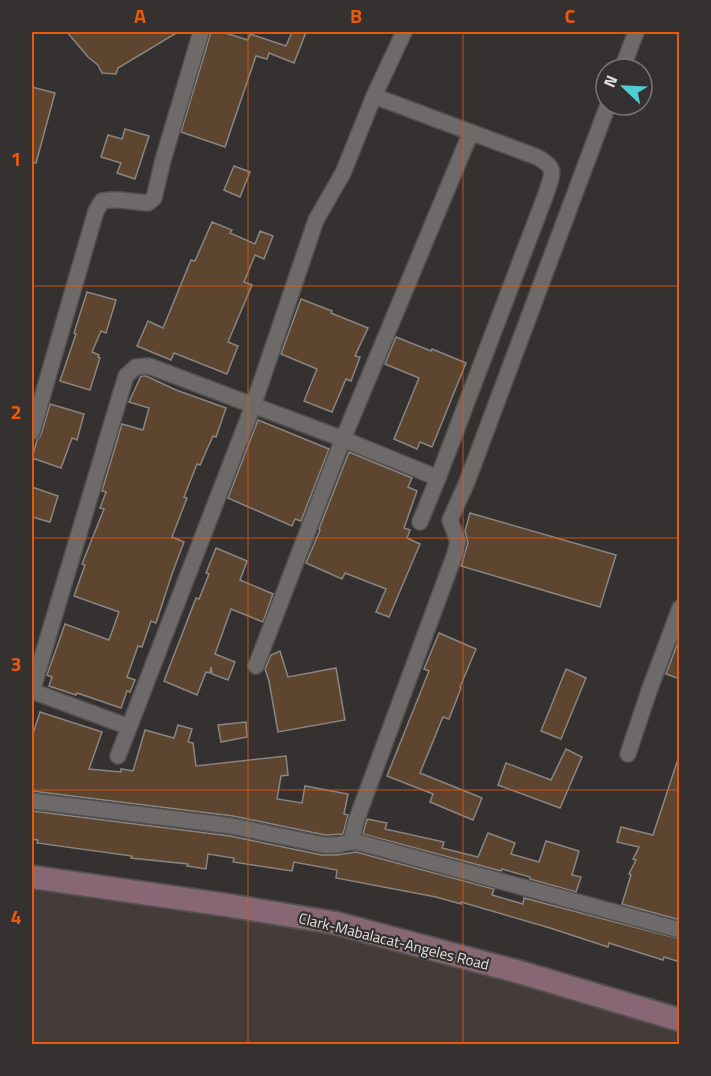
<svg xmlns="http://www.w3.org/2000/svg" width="711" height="1076" font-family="'Titillium Web',sans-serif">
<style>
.built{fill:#453c3a}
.building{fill:#5e452f;stroke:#888582;stroke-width:1.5}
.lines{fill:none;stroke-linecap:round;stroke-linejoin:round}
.minor-casing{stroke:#53504f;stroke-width:18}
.secondary-casing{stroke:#53504f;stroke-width:26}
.minor{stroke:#6e6a6a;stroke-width:15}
.secondary{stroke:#886774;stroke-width:22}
.grid{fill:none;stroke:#e8590c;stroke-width:1.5;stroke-opacity:0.55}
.labels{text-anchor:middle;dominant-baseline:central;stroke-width:4.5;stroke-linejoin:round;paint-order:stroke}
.street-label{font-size:15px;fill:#e0dedd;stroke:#353130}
.neatline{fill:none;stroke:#e8590c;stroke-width:2}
.grid-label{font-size:20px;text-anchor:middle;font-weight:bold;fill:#e8590c}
</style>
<rect width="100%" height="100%" fill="#353130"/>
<path class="built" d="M32,886L317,931L414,952L680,1028L679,1044H32Z"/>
<g class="building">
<path d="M67,32H178L118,68L116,74L102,73L98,65L88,57Z"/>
<path d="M211,32H222L248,40L250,34L286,46L292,32H306L294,63L269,53L267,59L256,56L225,147L181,132Z"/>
<path d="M32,87L55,93L36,163L32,162Z"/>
<path d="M125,129L149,136L135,179L117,173L121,163L101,157L108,135L122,139Z"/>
<path d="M234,166L250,172L240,197L224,190Z"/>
<path d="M212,222L232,230L230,233L255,244L260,231L273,236L264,259L255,255L244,282L252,285L228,342L238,346L227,374L174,353L171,360L137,346L148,321L163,328L191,260L195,261Z"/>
<path d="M87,292L116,300L106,333L101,331L92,352L99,355L98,357L100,358L90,390L60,381L76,334L74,333Z"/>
<path d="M301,299L332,311L331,313L368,328L355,356L360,357L351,381L346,379L332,412L304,401L317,369L281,354Z"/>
<path d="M396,337L431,351L432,349L466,363L432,447L420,442L417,449L394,439L419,378L385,364Z"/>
<path d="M141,376H146L176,390L226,408L216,437L213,436L200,465L197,464L184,497L187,498L172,537L184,542L172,574L156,623L151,621L142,647L138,646L127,677L135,680L130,692L127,691L121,708L77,693L76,695L49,686L52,677L47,675L65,624L109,640L119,612L74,596L85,565L82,564L104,509L100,508L106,492L102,491L122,424L143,430L149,408L129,402Z"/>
<path d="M50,404L84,414L77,440L72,438L61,468L32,458L37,440L41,435Z"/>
<path d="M258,420L329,449L301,521L295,519L292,526L228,498Z"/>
<path d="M349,452L412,478L408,487L417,491L404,528L410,530L407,538L420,544L389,617L376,612L386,589L345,573L342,579L306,563L320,530L319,529Z"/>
<path d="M32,487L58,496L50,522L32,517Z"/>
<path d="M470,513L616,555L600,607L461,566L468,543L465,531Z"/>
<path d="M216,548L247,561L240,580L273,594L263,622L231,609L215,654L235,662L228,680L212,674L211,667L210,673L206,672L197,695L164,681L196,598L199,599L209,574L206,573Z"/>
<path d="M439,633L476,649L460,687L461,688L449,719L443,717L420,773L482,798L473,820L430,802L433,794L387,776L429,671L424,669Z"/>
<path d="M680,637V679L666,674Z"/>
<path d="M280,651L288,677L336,668L345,720L278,732L269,681L265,669L271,655Z"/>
<path d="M566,669L586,678L561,739L541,731Z"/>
<path d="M40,712L102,732L89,769L121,772V769L133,771L145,730L174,738L178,725L192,729L188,742L193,743L196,766L286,756L288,775L281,776L277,799L302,803L305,786L348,794L344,814L348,815L343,834L325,835L233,816L32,791V737Z"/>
<path d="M246,722L247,737L221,742L218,725Z"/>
<path d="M566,749L582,757L560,808L498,785L506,763L551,780Z"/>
<path d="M677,762L680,763V920L622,904L631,875L629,874L636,860L633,859L639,847L617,842L621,827L653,835Z"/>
<path d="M32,811L230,836L322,855H337L356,852L494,889L492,895L523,904L524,898L680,939V952L677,961L664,957L663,960L609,943L608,947L550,928L461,902V904L436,897L336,878L337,870L294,862L292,871L233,862L234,858L208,854L206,869L187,866L188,864L131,858L132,856L37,843L38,840L32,839Z"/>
<path d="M367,819L387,823L385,829L444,842L442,848L478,857L488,833L515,843L511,854L539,862L546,841L579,851L572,875L581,877L576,892L530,879V877L502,869L501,871L363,834Z"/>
</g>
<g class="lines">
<defs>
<g id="minor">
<path d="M622,69L636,32"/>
<path d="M374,96L537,157C558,168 552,174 546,194L438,478L420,522"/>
<path d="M608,105L467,482L450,520L458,541L455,554L356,821L351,842H357L680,930"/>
<path d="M32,432L96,211L102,201L110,200H120L148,203L154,198L163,160L201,32"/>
<path d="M256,666L343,439L471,132"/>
<path d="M32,691L126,376L136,367L149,366L343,439L438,478"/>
<path d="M32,691L129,727"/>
<path d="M628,754L649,691L680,608"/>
<path d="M118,756L253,406L316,220L343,173L374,96L404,32"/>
<path d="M32,801L232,826L324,845H337L351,842"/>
</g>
<path id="secondary" d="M32,877L226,905L335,923L519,972L680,1020"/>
</defs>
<use href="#minor" class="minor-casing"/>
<use href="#secondary" class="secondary-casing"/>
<use href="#minor" class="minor"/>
<use href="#secondary" class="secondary"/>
</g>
<path class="grid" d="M248,32V1044M463,32V1044M32,286H680M32,538H680M32,790H680"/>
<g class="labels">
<g class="street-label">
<text transform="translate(394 941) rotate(14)">Clark-Mabalacat-Angeles Road</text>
</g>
</g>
<rect width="711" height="1076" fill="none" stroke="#353130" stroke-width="66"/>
<g transform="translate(624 87) rotate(293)"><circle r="28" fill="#353130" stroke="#797675" stroke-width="1.5"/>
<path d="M0-4.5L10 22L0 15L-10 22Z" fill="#51ccd4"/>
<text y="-9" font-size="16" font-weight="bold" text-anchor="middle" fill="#e0dedd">N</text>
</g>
<rect x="33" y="33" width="645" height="1010" class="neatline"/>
<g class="grid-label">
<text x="140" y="23">A</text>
<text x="356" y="23">B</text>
<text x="570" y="23">C</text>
<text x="16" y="166">1</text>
<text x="16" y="419">2</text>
<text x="16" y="671">3</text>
<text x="16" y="924">4</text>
</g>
</svg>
